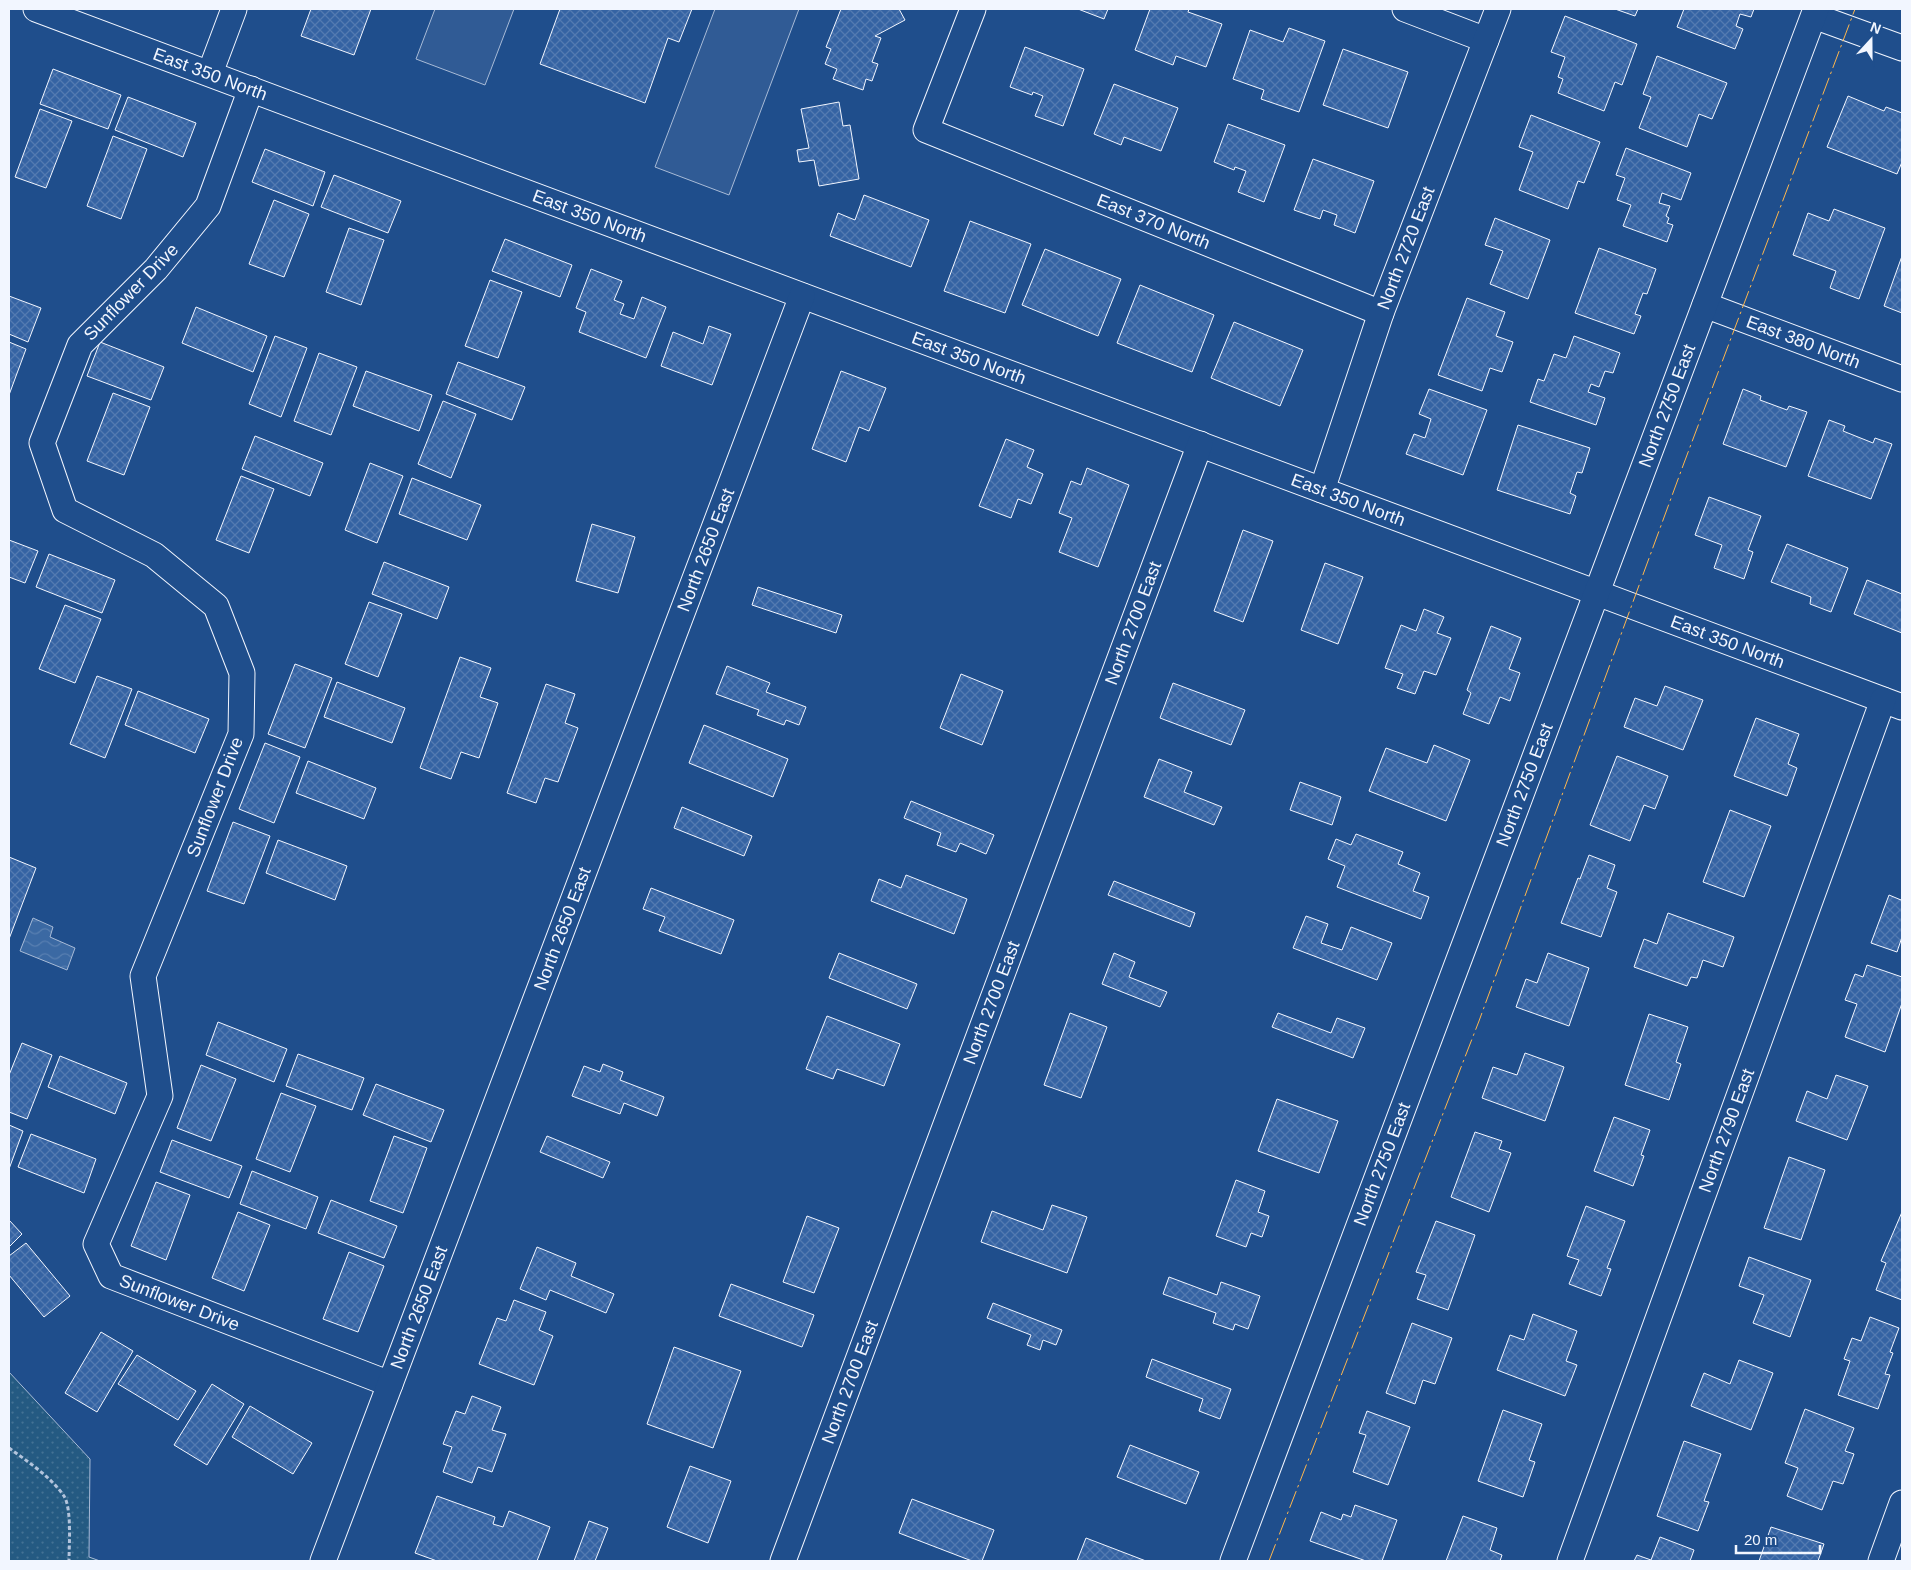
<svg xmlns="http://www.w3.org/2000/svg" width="1911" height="1570" font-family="Helvetica,sans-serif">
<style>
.park{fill:url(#park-dots);stroke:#a8bbd7}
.parking{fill:#305b95;stroke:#a8bbd7}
.water{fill:url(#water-waves);stroke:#a8bbd7}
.building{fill:url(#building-cross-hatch);stroke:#f2f6ff}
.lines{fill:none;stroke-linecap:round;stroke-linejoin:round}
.minor-casing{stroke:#f2f6ff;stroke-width:27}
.path{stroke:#b3c4dc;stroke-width:3;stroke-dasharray:4 2.5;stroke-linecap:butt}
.minor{stroke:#1f4e8c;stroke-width:25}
.power{stroke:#ffb74d;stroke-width:1;stroke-dasharray:18 4 2.5 4;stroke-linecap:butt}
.labels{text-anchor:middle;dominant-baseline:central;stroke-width:4;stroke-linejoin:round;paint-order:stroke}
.street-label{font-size:18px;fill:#f2f6ff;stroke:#1f4e8c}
</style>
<defs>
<pattern id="park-dots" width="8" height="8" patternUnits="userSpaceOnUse" patternTransform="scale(1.25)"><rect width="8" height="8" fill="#245a82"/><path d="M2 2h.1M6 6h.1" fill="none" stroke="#447295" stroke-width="1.8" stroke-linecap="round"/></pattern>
<pattern id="water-waves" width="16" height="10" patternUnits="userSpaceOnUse" patternTransform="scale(1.25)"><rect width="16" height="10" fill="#3b69a3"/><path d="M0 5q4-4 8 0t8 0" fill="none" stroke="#587fb1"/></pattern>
<pattern id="building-cross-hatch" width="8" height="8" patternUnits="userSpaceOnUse" patternTransform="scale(1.25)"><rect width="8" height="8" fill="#3563a3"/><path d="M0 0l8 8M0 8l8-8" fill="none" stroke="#537ab1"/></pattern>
</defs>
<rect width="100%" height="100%" fill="#1f4e8c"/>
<path class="park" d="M9,1372L90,1459L89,1557L100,1561H9Z"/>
<g class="parking">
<path d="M435,9H514L485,85L416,59Z"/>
<path d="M715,9H799L729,195L655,167Z"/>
</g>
<path class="water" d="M33,918L53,927L50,937L75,948L67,970L20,951Z"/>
<g class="building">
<path d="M311,9H371L354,55L301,36Z"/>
<path d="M560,9H692L679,42L668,38L645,103L540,64Z"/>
<path d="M841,9H899L905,20L875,36L881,38L872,62L878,64L872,81L866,79L863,90L833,79L837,69L825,64L831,49L826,47Z"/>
<path d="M1078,9H1108L1104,19Z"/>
<path d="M1150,9H1189L1188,12L1222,24L1206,67L1176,56L1173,65L1135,50Z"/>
<path d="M1615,9H1638L1635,16Z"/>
<path d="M1684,9H1754L1751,17L1740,14L1736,26L1743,29L1735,49L1677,27Z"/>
<path d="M1565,16L1637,44L1622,85L1615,82L1604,111L1558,93L1563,79L1558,77L1565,57L1551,52Z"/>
<path d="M1289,28L1325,41L1299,112L1261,99L1264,90L1233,79L1250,30L1283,42Z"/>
<path d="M1025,47L1084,69L1063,126L1035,116L1043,96L1033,92L1032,95L1010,87Z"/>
<path d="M1343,49L1408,72L1388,128L1323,105Z"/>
<path d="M1657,56L1727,83L1712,119L1699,114L1687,147L1639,128L1651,97L1643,94Z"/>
<path d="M53,69L121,95L108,129L40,104Z"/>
<path d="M1114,84L1178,108L1161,151L1124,137L1121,145L1094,134Z"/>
<path d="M1848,96L1884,111L1886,107L1902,113V162L1897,174L1827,147Z"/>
<path d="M128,97L196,123L183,157L115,130Z"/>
<path d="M839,102L843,126L850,125L859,179L819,186L814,160L799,162L797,150L809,148L801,109Z"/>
<path d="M40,109L72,121L46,188L15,177Z"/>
<path d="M1531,115L1600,142L1584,183L1578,181L1568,209L1519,190L1533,152L1519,147Z"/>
<path d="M1228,124L1285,145L1264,202L1238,192L1246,171L1235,167L1234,170L1214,162Z"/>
<path d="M113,136L147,149L121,219L87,206Z"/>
<path d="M1626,148L1691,173L1681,200L1662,193L1659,203L1670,206L1666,216L1669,218L1667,223L1673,225L1667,242L1623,226L1631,205L1617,200L1625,178L1616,175Z"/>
<path d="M265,149L325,172L313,206L252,182Z"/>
<path d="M1313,159L1374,181L1355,233L1334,225L1337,215L1323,210L1320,219L1294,210Z"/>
<path d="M334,175L401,201L388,233L321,207Z"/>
<path d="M864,195L929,220L911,267L830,236L838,213L855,220Z"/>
<path d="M274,200L309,214L284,277L249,264Z"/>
<path d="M1834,209L1885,228L1859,299L1830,288L1836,271L1793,255L1808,213L1829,221Z"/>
<path d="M1495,218L1550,240L1528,299L1490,284L1503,251L1485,245Z"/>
<path d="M970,221L1031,244L1005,313L944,291Z"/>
<path d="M349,228L384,240L361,305L326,292Z"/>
<path d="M505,239L572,265L560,297L492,271Z"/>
<path d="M1599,248L1656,269L1647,294L1643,293L1635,314L1641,316L1634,334L1575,313Z"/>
<path d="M1045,249L1121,279L1098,336L1022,305Z"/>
<path d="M1902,256V313L1884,306Z"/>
<path d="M591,269L622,281L614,300L624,304L620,314L634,319L642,297L666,307L646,358L579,332L586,312L576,308Z"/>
<path d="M490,280L522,292L498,358L465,346Z"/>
<path d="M1140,285L1214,315L1192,372L1117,343Z"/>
<path d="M9,296L41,308L28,342L9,334Z"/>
<path d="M1467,298L1505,312L1496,336L1513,342L1502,372L1490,368L1482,391L1438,375Z"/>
<path d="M196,307L267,336L253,372L182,343Z"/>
<path d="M1234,322L1303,350L1280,406L1211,378Z"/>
<path d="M709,326L731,334L712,385L661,366L673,332L703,344Z"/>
<path d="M275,336L307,348L281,417L249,404Z"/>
<path d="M1574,336L1620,353L1613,373L1605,371L1599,387L1591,384L1588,392L1605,398L1596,425L1530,402L1538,379L1544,381L1554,354L1566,358Z"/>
<path d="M9,342L26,349L9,395Z"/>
<path d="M100,342L164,367L151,400L87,376Z"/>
<path d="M319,353L357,367L331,435L294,421Z"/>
<path d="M458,362L525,387L512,420L446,394Z"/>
<path d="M366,371L432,395L419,431L353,406Z"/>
<path d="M841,371L886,388L869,431L859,427L846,462L812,449Z"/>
<path d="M1429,389L1487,410L1463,475L1406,454L1414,434L1425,438L1431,419L1419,414Z"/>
<path d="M1743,389L1761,396L1760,400L1787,410L1789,406L1807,412L1786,467L1723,444Z"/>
<path d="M113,393L150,407L124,475L87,461Z"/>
<path d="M443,401L476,414L451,478L418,464Z"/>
<path d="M1829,420L1845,426L1843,431L1873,443L1875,438L1892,444L1871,499L1808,476Z"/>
<path d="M1518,425L1590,448L1582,473L1577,472L1570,493L1576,496L1570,514L1497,490Z"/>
<path d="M255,436L323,463L310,496L242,469Z"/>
<path d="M1006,439L1034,450L1027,467L1043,474L1031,504L1018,499L1011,518L979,506Z"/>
<path d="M370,463L403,476L377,543L345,530Z"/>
<path d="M1087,468L1129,485L1098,567L1059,552L1072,518L1059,513L1071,481L1081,485Z"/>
<path d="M241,476L274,489L249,553L216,540Z"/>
<path d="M412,478L481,505L467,540L399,514Z"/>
<path d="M1709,497L1761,516L1748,550L1753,552L1744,579L1714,568L1722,545L1695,535Z"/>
<path d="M592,524L635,537L618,593L576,581Z"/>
<path d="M1243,530L1273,541L1243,622L1214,611Z"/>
<path d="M9,540L38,551L25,583L9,577Z"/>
<path d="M1787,544L1848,568L1831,612L1810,604L1811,597L1771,582Z"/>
<path d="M49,554L115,580L102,613L36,587Z"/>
<path d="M384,562L449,587L437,619L372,594Z"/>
<path d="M1325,563L1363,577L1338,644L1301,630Z"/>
<path d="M1867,580L1902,594V633L1854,614Z"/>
<path d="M758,587L842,615L836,633L752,605Z"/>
<path d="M369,602L402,614L378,677L345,664Z"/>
<path d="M65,605L101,619L75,683L39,669Z"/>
<path d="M1424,609L1444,617L1437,633L1451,638L1436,675L1424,671L1415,694L1397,688L1403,674L1385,668L1401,625L1416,631Z"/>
<path d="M1491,626L1521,638L1509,669L1520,673L1510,701L1500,697L1489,724L1463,714L1471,693L1467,690Z"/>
<path d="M460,657L491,668L480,697L498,703L479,758L461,752L451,779L420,768Z"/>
<path d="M295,664L332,678L305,748L268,734Z"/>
<path d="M727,666L770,683L766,692L806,707L799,725L786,720L784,725L757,715L759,710L716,694Z"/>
<path d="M961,674L1003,691L982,745L940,728Z"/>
<path d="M97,676L132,689L105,758L70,744Z"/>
<path d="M337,682L405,708L392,743L324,717Z"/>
<path d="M1173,683L1245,710L1231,745L1160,718Z"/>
<path d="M546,684L575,694L565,723L578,728L558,782L545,778L536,803L507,793Z"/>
<path d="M1665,686L1703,700L1683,750L1624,727L1635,698L1657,706Z"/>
<path d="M138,691L209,719L195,753L125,725Z"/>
<path d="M1756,718L1799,734L1788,764L1797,768L1787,796L1734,776Z"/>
<path d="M704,725L788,759L773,797L689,763Z"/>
<path d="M265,743L300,757L274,823L239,809Z"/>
<path d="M1434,745L1470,760L1446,821L1369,791L1386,748L1427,763Z"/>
<path d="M1617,756L1668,776L1655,809L1644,805L1630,841L1590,825Z"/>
<path d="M1159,759L1192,772L1184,792L1222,807L1214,825L1144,797Z"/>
<path d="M308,761L376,788L364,819L296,793Z"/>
<path d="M1300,782L1341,797L1332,825L1290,810Z"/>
<path d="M911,801L994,835L986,854L960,843L956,852L937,845L941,833L904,818Z"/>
<path d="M682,807L752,836L744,856L674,828Z"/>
<path d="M1730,810L1771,826L1744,897L1703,882Z"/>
<path d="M233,822L270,836L244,904L207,891Z"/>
<path d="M1356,834L1403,852L1398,864L1420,873L1413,891L1429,897L1421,919L1337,887L1345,866L1328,859L1336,839L1351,845Z"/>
<path d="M278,840L347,866L335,900L266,873Z"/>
<path d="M1589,855L1615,865L1607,888L1617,892L1601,937L1561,923L1578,878L1580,879Z"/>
<path d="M9,857L36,868L9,939Z"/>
<path d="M906,875L967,899L954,934L871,901L879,879L901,888Z"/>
<path d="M1114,881L1195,913L1190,927L1108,895Z"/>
<path d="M651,888L734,920L721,954L659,931L665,917L643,909Z"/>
<path d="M1889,895L1901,900L1902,898V937L1897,952L1871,943Z"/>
<path d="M1668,913L1734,937L1723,967L1703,960L1697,978L1691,977L1687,986L1634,967L1644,939L1657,944Z"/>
<path d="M1306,916L1328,924L1321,943L1342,950L1351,927L1392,943L1377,980L1293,948Z"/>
<path d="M839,953L917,984L907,1009L829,978Z"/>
<path d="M1114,953L1135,962L1129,977L1167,992L1160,1007L1102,984Z"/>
<path d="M1548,953L1589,968L1569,1026L1516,1007L1526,979L1537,983Z"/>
<path d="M1867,965L1902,977V1003L1885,1052L1845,1037L1857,1004L1845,1000L1855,974L1863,977Z"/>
<path d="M1070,1013L1107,1027L1081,1098L1044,1085Z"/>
<path d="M1278,1013L1331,1033L1337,1018L1365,1028L1353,1058L1272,1027Z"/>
<path d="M1649,1014L1688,1027L1676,1062L1681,1064L1669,1100L1625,1085Z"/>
<path d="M827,1016L900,1044L884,1086L837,1069L833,1079L806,1069Z"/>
<path d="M218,1022L287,1049L274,1082L206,1055Z"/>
<path d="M22,1043L52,1055L27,1119L9,1112V1075Z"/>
<path d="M1525,1053L1564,1067L1545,1121L1482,1098L1493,1067L1517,1075Z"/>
<path d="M298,1054L364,1078L352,1110L286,1086Z"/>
<path d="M60,1056L127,1083L115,1114L48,1087Z"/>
<path d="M603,1064L623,1072L620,1080L664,1097L657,1116L624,1103L620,1114L572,1096L584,1066L600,1072Z"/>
<path d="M201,1065L236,1079L211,1141L177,1128Z"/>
<path d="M1836,1075L1868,1086L1847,1140L1796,1121L1807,1091L1827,1099Z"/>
<path d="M376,1084L444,1110L431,1142L363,1115Z"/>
<path d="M281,1093L316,1106L290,1172L256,1159Z"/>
<path d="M1277,1099L1338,1121L1319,1173L1258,1151Z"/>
<path d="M1614,1117L1650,1130L1641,1155L1644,1156L1633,1186L1594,1171Z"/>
<path d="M9,1125L23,1131L9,1169Z"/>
<path d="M1475,1132L1502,1141L1499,1149L1511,1153L1489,1212L1451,1197Z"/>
<path d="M31,1134L96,1159L84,1193L18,1167Z"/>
<path d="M394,1136L427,1148L403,1213L370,1201Z"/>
<path d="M547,1136L610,1162L603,1178L540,1152Z"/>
<path d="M172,1140L242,1166L229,1198L160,1172Z"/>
<path d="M1789,1157L1825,1170L1801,1240L1764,1228Z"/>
<path d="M252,1171L318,1197L306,1229L240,1204Z"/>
<path d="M1236,1180L1265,1191L1258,1212L1269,1216L1262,1237L1251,1233L1246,1247L1216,1236Z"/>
<path d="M156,1182L190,1195L166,1260L131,1246Z"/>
<path d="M331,1200L397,1226L384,1258L318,1233Z"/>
<path d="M1052,1205L1087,1217L1067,1273L981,1242L992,1211L1043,1230Z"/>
<path d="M1586,1206L1625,1221L1607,1268L1611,1269L1601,1296L1569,1284L1579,1260L1567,1256Z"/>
<path d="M238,1212L270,1225L244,1291L212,1278Z"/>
<path d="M1902,1212V1300L1876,1290L1886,1263L1881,1261Z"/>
<path d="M807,1216L839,1228L814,1293L783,1282Z"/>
<path d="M9,1220L22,1234L9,1247Z"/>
<path d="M1436,1221L1475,1235L1448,1310L1417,1299L1426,1275L1416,1272Z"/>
<path d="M26,1243L70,1296L44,1317L9,1275V1256Z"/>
<path d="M537,1247L576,1263L571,1276L614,1294L606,1313L550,1290L546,1300L520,1289Z"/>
<path d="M349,1252L384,1266L358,1332L323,1319Z"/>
<path d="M1749,1257L1811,1280L1790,1337L1753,1323L1764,1295L1739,1286Z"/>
<path d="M1169,1277L1217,1295L1221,1282L1260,1296L1248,1329L1235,1324L1233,1330L1213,1323L1216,1313L1163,1294Z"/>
<path d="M731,1284L814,1315L802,1347L719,1316Z"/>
<path d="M514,1300L546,1312L539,1330L553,1336L534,1385L479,1364L497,1318L506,1321Z"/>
<path d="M993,1303L1062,1330L1056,1345L1043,1340L1040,1350L1027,1345L1031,1335L987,1318Z"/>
<path d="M1533,1314L1577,1331L1566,1361L1577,1365L1565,1396L1497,1370L1510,1335L1524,1340Z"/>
<path d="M1870,1317L1899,1328L1890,1352L1893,1353L1885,1374L1890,1375L1878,1409L1838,1395L1850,1361L1844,1359L1852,1338L1861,1341Z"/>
<path d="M1412,1323L1452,1338L1435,1384L1423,1380L1415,1404L1386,1393Z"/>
<path d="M101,1332L133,1351L97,1412L65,1393Z"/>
<path d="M674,1347L741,1371L713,1448L647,1424Z"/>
<path d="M137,1355L196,1391L178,1420L118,1384Z"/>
<path d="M1152,1359L1231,1389L1220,1419L1199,1411L1203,1399L1146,1377Z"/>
<path d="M1739,1360L1773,1373L1751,1430L1691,1406L1704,1373L1730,1384Z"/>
<path d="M212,1384L244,1404L207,1465L174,1445Z"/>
<path d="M472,1396L501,1407L492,1430L506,1434L492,1472L478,1467L472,1483L443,1472L452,1447L443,1444L456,1411L465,1414Z"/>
<path d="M250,1406L312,1443L293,1474L232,1437Z"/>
<path d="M1805,1409L1854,1428L1845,1451L1854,1454L1843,1484L1833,1481L1822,1510L1787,1496L1798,1468L1785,1463Z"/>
<path d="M1503,1410L1542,1424L1529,1460L1535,1462L1523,1497L1478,1481Z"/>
<path d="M1367,1411L1410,1427L1388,1485L1353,1472L1366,1435L1359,1433Z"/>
<path d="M1684,1441L1721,1454L1704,1501L1709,1502L1698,1531L1657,1516Z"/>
<path d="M1130,1445L1199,1472L1186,1504L1117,1477Z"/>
<path d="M690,1466L731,1481L708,1543L667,1527Z"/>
<path d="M437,1496L495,1517L493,1524L503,1527L509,1511L550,1527L537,1561H437L415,1553Z"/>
<path d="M912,1499L994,1530L982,1561H972L899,1533Z"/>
<path d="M1355,1505L1397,1520L1382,1561H1366L1310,1541L1321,1512L1341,1520L1343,1514L1351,1517Z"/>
<path d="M1463,1516L1497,1528L1490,1550L1502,1555L1500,1561H1446Z"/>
<path d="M589,1521L608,1528L595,1561H574Z"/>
<path d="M1771,1527L1824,1544L1818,1561H1759Z"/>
<path d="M1660,1537L1694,1550L1690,1561H1634L1637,1555L1651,1560Z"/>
<path d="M1086,1538L1146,1561H1077Z"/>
</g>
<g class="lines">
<defs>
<g id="minor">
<path id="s1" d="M36,9L1902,707"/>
<path id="s2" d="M973,9L926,130L1381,313"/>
<path d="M1405,9L1486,40"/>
<path d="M1814,16L1902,48"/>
<path d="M210,73L234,9"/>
<path id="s3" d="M251,89L208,206L156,269L80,345L42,443L65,510L154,555L216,606L242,673L241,734L143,976L160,1096L96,1244L111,1276L390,1384"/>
<path id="s4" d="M1705,305L1902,379"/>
<path id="s5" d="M1322,490L1381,313L1498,9"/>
<path id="s6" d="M323,1561L802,296"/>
<path id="s7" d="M783,1561L1200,444"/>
<path id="s8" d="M1233,1561L1816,9"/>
<path id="s9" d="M1570,1561L1883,700"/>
<path d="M1881,1561L1902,1503"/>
</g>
</defs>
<use href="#minor" class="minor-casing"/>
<path class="path" d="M9,1448C27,1461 51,1477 64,1496C72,1509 69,1546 69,1561"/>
<use href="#minor" class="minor"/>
<path class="power" d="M1269,1561L1479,1021L1684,463L1855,9"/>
</g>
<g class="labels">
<g class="street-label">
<text stroke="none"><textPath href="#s1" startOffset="186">East 350 North</textPath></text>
<text stroke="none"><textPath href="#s1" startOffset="591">East 350 North</textPath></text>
<text stroke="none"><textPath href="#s2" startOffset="375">East 370 North</textPath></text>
<text stroke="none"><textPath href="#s5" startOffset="256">North 2720 East</textPath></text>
<text transform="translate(131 292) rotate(-46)">Sunflower Drive</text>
<text stroke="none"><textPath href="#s4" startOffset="105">East 380 North</textPath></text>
<text stroke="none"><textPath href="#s1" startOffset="996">East 350 North</textPath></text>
<text stroke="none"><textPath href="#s8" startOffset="1234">North 2750 East</textPath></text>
<text stroke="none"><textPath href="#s1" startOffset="1401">East 350 North</textPath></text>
<text stroke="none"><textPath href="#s6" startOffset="1081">North 2650 East</textPath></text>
<text stroke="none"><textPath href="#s7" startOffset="1001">North 2700 East</textPath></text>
<text stroke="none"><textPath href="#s1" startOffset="1806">East 350 North</textPath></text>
<text stroke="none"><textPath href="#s8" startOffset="829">North 2750 East</textPath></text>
<text transform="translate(215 797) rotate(-69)">Sunflower Drive</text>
<text stroke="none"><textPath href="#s6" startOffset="676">North 2650 East</textPath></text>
<text stroke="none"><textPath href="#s7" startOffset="596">North 2700 East</textPath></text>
<text stroke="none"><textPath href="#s9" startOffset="458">North 2790 East</textPath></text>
<text stroke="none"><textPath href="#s8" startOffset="424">North 2750 East</textPath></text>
<text stroke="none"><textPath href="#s3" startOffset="1455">Sunflower Drive</textPath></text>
<text stroke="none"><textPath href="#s6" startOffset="271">North 2650 East</textPath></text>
<text stroke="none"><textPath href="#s7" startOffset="191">North 2700 East</textPath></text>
</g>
</g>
<rect width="1911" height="1570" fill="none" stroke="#f2f6ff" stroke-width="20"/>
<g transform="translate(1871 40) rotate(21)" stroke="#1f4e8c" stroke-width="4" paint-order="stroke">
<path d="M0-4L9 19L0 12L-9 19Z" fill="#f2f6ff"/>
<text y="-8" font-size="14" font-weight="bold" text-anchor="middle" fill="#f2f6ff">N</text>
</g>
<path d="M1736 1545v8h84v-8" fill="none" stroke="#f2f6ff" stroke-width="2.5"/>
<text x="1744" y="1545" font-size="15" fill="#f2f6ff" stroke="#1f4e8c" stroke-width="4" paint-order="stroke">20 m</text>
</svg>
